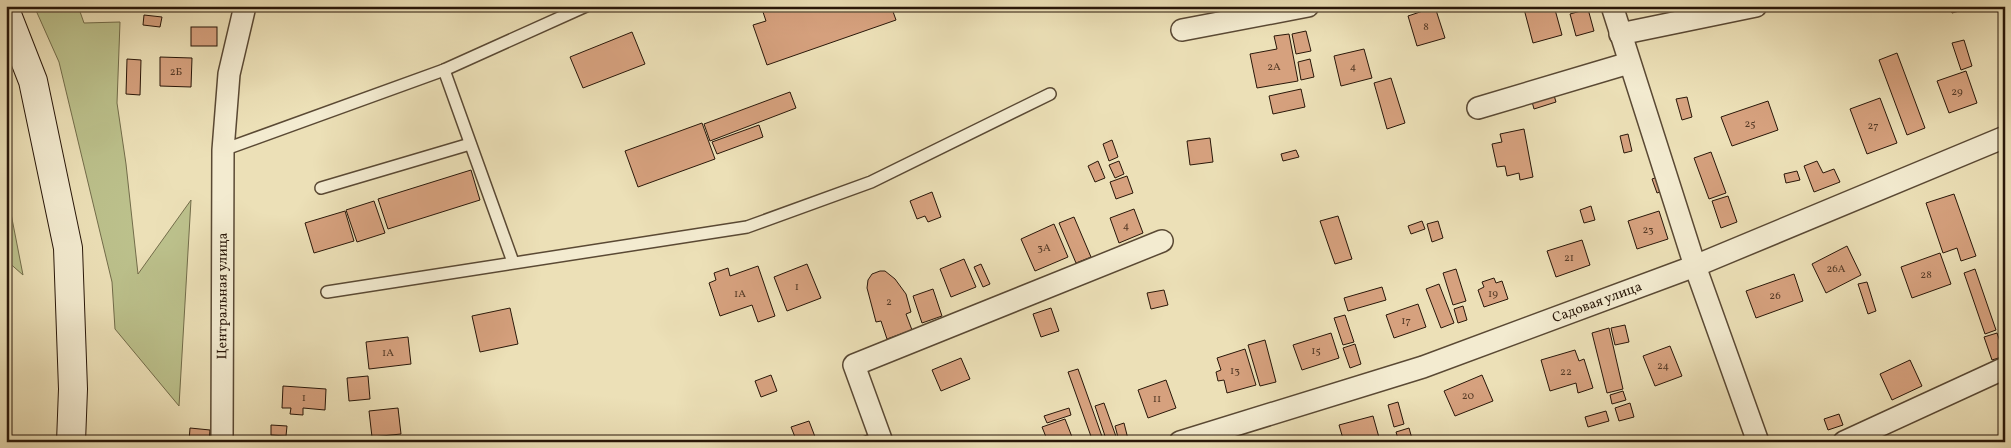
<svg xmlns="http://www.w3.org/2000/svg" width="2011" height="448" font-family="Vollkorn,serif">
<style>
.green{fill:#bcc18c;stroke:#726c4a}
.building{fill:#d6a17e;stroke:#291709}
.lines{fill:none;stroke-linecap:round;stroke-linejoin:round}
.lane-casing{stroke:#5a4934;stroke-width:14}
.street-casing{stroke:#5a4934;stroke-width:24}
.secondary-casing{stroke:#291709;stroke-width:30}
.lane{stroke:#f3ebd0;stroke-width:11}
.street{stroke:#f3ebd0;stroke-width:21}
.secondary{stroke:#f3ebd0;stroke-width:28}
.labels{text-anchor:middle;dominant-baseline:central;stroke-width:4.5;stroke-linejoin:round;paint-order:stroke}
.number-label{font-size:11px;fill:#543a26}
.street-label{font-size:14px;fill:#291709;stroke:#f3ebd0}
</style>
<rect width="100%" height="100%" fill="#ece0b7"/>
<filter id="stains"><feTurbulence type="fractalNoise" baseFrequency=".004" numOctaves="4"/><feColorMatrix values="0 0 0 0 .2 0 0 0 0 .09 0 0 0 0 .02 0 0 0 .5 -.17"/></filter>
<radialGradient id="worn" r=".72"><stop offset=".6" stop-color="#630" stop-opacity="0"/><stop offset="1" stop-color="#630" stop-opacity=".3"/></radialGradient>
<g class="green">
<path d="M34,6H78L84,23L120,22L117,103L126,164L138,274L191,200L179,406L115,329L112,282L59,62Z"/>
<path d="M6,188L23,275L6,260Z"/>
</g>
<g class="building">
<path d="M761,6H802L803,10L814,6H891L896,20L767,65L753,25L766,21Z"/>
<path d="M1536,6H1554L1562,35L1533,43L1524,9Z"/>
<path d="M1950,6H1973L1974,7L1952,13Z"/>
<path d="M1435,7L1445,38L1417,46L1408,16Z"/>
<path d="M1588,9L1594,31L1576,36L1570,14Z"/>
<path d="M144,15L162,17L160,27L143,25Z"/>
<rect x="191" y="27" width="26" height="19"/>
<path d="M1306,31L1311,51L1296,54L1292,34Z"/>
<path d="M632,32L645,64L583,88L570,57Z"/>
<path d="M1289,34L1298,81L1257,88L1250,54L1277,49L1274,36Z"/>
<path d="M1964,40L1972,66L1961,70L1952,43Z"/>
<path d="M1364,49L1372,78L1341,86L1334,56Z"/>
<path d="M1897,53L1925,128L1907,135L1879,60Z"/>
<path d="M160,57L192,58L191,87L160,86Z"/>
<path d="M127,59L141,60L140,95L126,94Z"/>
<path d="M1310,59L1314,77L1301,80L1298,62Z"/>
<path d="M1966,71L1977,103L1949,113L1937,81Z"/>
<path d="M1391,78L1405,123L1387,129L1374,83Z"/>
<path d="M1301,89L1305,107L1273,114L1269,96Z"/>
<path d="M790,92L796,108L710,141L704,124Z"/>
<path d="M1553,92L1556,102L1534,109L1531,98Z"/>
<path d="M1687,97L1692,117L1682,120L1676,99Z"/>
<path d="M1880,98L1897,143L1867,154L1850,109Z"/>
<path d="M1768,101L1778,130L1732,146L1721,117Z"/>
<path d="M702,123L715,159L638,187L625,151Z"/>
<path d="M759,125L763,137L717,154L712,142Z"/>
<path d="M1524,129L1533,177L1520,180L1519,173L1507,176L1505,166L1497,167L1492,144L1502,142L1500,134Z"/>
<path d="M1628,134L1632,151L1624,153L1620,136Z"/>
<path d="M1210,138L1213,162L1190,165L1187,141Z"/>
<path d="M1112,140L1118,157L1109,161L1103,144Z"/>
<path d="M1296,150L1299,157L1283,161L1281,154Z"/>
<path d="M1711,152L1726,193L1709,199L1694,158Z"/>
<path d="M1098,161L1105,178L1095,182L1088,166Z"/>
<path d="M1119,161L1124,174L1115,178L1109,165Z"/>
<path d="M1817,161L1823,173L1834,169L1840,182L1814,192L1804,166Z"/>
<path d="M471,170L480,200L388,229L378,199Z"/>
<path d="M1797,171L1800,180L1786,183L1784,174Z"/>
<path d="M1672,172L1677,186L1657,193L1652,179Z"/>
<path d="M1127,176L1133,193L1116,199L1110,182Z"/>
<path d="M2005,182V204L2000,183Z"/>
<path d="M932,192L941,217L928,222L925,216L917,219L910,201Z"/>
<path d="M1954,194L1976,256L1961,261L1957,248L1943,253L1926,203Z"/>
<path d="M1728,196L1737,222L1721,228L1712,201Z"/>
<path d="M374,201L385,233L357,242L346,210Z"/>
<path d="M1591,206L1595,220L1584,223L1580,210Z"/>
<path d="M1134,209L1143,233L1119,243L1110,218Z"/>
<path d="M345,211L354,241L314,253L305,223Z"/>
<path d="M1659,211L1668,239L1637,249L1628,221Z"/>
<path d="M1338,216L1352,259L1335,264L1320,221Z"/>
<path d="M1074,217L1091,257L1076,263L1059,223Z"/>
<path d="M1422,221L1425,229L1411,234L1408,226Z"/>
<path d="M1438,221L1443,238L1432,242L1427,224Z"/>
<path d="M1054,224L1068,257L1035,271L1021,239Z"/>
<path d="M1582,240L1590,265L1556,277L1547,251Z"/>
<path d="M1847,246L1861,275L1826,293L1812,264Z"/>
<path d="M1940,253L1951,284L1912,298L1901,267Z"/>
<path d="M964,259L976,287L951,297L940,269Z"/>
<path d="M807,264L821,298L787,311L774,277Z"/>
<path d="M981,264L990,284L983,287L974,267Z"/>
<path d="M758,266L775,316L758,322L752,305L720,316L709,283L716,280L714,273L728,268L730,276Z"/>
<path d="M1456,269L1466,301L1453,305L1443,273Z"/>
<path d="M1975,269L1996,330L1985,334L1964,273Z"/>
<path d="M880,271H885L895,279L906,294L911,312L906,314L912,330L887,339L881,321L876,322L867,288L868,280L872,274Z"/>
<path d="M1794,274L1803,301L1756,318L1746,291Z"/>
<path d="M1494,278L1496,283L1502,281L1508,299L1484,307L1478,290L1484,287L1482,282Z"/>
<path d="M1867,282L1876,311L1868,314L1858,284Z"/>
<path d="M1439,284L1454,323L1441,328L1426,289Z"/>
<path d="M1382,287L1386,300L1348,311L1344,298Z"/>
<path d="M933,289L942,316L922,323L913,296Z"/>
<path d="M1164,290L1168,305L1151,309L1147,293Z"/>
<path d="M1418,304L1426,327L1394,338L1386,315Z"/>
<path d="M1463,306L1467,320L1458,323L1454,309Z"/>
<path d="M510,308L518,344L480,352L472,316Z"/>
<path d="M1051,308L1059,331L1041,337L1033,314Z"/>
<path d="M1345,315L1354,342L1343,345L1334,318Z"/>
<path d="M1625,325L1629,342L1615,345L1611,328Z"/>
<path d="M1609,328L1623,389L1607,393L1592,333Z"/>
<path d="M1331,333L1339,358L1302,370L1293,345Z"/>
<path d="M1997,333L2005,356L1992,360L1984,337Z"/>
<path d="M408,337L411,364L369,369L366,342Z"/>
<path d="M1265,340L1276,382L1260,386L1248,345Z"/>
<path d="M1355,344L1361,364L1350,368L1343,348Z"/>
<path d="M1670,346L1682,376L1655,386L1643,356Z"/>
<path d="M1245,349L1256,385L1227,393L1224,380L1218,381L1216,372L1221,370L1217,358Z"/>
<path d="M1575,350L1579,361L1584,359L1593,388L1578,393L1576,383L1550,391L1541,360Z"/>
<path d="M961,358L970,379L941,391L932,370Z"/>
<path d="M1910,360L1922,386L1892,400L1880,374Z"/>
<path d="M1078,369L1104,442H1093L1068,372Z"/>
<path d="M771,375L777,391L761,397L755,381Z"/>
<path d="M1482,375L1493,401L1455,416L1444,391Z"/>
<path d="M368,376L370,399L349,401L347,378Z"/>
<path d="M1166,380L1176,408L1148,418L1138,390Z"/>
<path d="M283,386L326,389L325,410L303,408V415L290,414L291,408H282Z"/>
<path d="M1623,391L1626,400L1612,404L1610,395Z"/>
<path d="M1398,402L1404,424L1394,427L1388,405Z"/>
<path d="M1104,403L1118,442H1107L1095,406Z"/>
<path d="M1630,403L1634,417L1619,421L1615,408Z"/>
<path d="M398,408L401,434L372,437L369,411Z"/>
<path d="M1069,408L1071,415L1047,423L1044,416Z"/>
<path d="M1606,411L1609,421L1588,427L1585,417Z"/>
<path d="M1839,414L1843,425L1828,430L1824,419Z"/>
<path d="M1373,416L1380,441L1344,442L1339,425Z"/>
<path d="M1065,419L1074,442H1048L1042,427Z"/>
<path d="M809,421L817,442H797L791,427Z"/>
<path d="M1124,423L1128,439L1119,441L1115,426Z"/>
<path d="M271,425L287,426L286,436L271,435Z"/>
<path d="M190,428L210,430L209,442H189Z"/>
<path d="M1409,428L1413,442H1399L1396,432Z"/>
<path d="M867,435L869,442H847Z"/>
<rect x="282" y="438" width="24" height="4"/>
</g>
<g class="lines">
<defs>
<g id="lane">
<path d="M444,70L513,262"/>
<path d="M223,150L444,70L586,6"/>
<path d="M321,188L470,144"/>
<path d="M327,292L747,227L871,182L1050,94"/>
</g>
<g id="street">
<path d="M1612,6L1695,266L1758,442"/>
<path d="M1182,30L1308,6"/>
<path d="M1620,34L1756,6"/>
<path d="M1478,108L1629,63"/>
<path id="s1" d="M222,442L223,150L229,74L245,6"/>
<path d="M882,442L854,365L1162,241"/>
<path id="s2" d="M1180,442L1423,367L1695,266L2005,137"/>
<path d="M1844,442L2005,368"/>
</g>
<path id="secondary" d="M6,12L33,81L68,248L73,389L71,442"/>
</defs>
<use href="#lane" class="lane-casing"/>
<use href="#street" class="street-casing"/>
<use href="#secondary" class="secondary-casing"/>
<use href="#lane" class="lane"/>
<use href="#street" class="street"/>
<use href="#secondary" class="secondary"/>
</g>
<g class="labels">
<g class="number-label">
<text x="1426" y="27">8</text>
<text x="1274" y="67">2А</text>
<text x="1353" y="67">4</text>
<text x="176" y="72">2Б</text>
<text x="1957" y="92">29</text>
<text x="1750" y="124">25</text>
<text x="1873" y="126">27</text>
<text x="1126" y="226">4</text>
<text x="1648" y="230">23</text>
<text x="1044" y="248">3А</text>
<text x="1569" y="258">21</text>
<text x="1836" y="269">26А</text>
<text x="1926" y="275">28</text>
<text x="797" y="287">1</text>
<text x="740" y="294">1А</text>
<text x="1493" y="294">19</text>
<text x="1775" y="296">26</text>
<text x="889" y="302">2</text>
<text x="1406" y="321">17</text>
<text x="1316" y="351">15</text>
<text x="388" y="353">1А</text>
<text x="1663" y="366">24</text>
<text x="1235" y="371">13</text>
<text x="1566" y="372">22</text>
<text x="1468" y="396">20</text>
<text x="304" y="398">1</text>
<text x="1157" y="399">11</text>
</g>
<g class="street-label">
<text stroke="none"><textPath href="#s1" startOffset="146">Центральная улица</textPath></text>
<text stroke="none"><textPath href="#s2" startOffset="440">Садовая улица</textPath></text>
</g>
</g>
<rect width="2011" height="448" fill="none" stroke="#ece0b7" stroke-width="25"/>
<rect x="8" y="8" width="1996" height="433" fill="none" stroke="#291709" stroke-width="2.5"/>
<rect x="12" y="12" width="1986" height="423" fill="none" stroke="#291709"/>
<rect width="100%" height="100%" filter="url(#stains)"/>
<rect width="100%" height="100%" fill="url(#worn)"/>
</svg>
